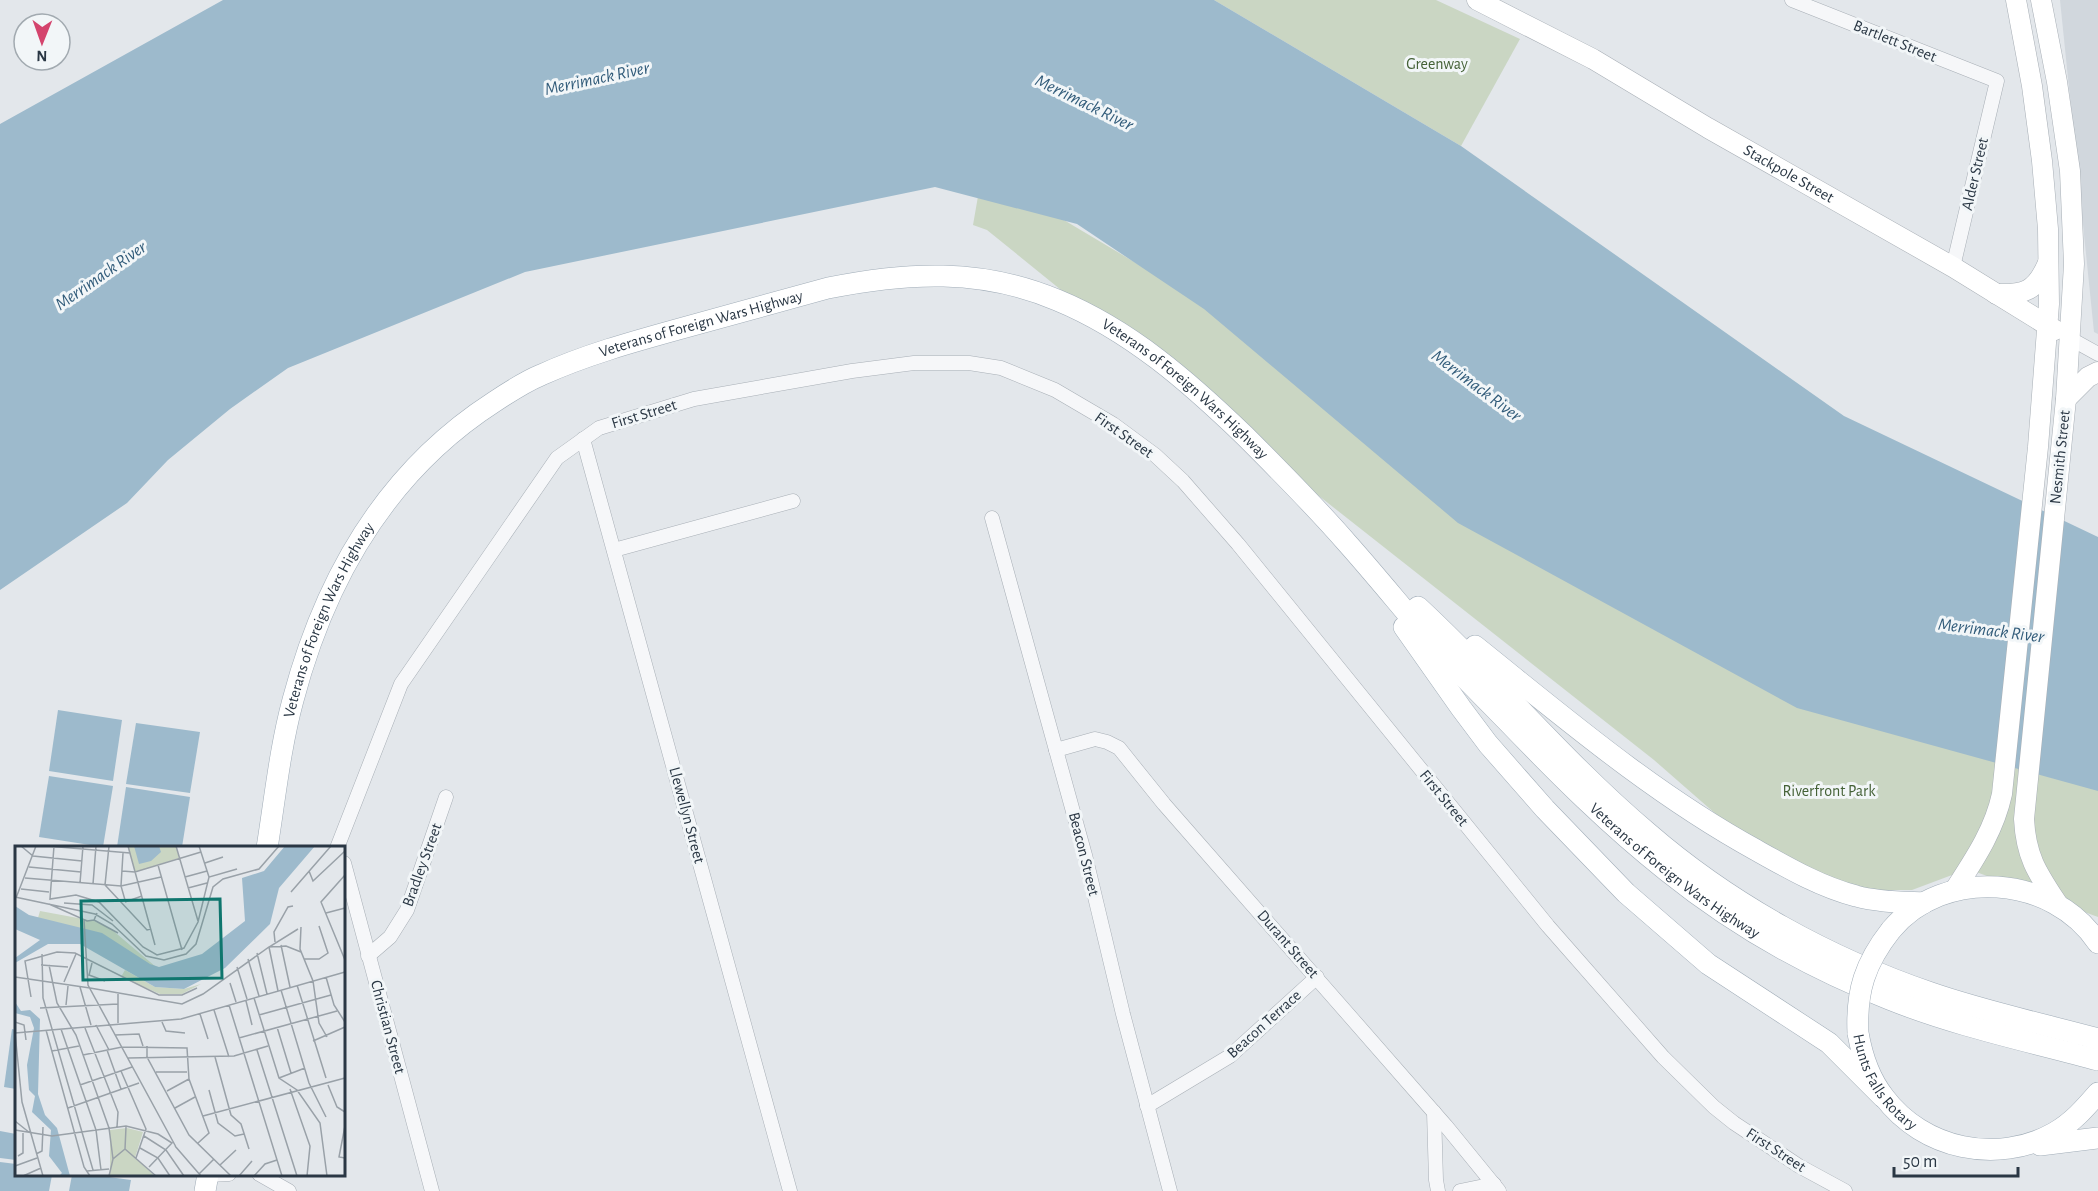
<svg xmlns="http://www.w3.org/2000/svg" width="2098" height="1191" font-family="'Alegreya Sans',sans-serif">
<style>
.built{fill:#d1d7dd}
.park{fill:#cad6c3}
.water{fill:#9dbacc}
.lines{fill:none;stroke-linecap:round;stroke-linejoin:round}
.street-casing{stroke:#a8afb6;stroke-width:15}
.secondary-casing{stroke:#a8afb6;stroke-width:21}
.primary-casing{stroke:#a1adb8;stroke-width:22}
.street{stroke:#f6f7f9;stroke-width:14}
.secondary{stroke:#fff;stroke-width:20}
.primary{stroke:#fff;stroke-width:21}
.primary-bridge-casing{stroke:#a1adb8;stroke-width:22;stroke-linecap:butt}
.primary-bridge{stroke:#fff;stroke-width:21}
.labels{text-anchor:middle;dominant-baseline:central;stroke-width:6;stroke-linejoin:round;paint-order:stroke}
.street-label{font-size:16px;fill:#2a3744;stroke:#f2f6f8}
.park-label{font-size:16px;fill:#446136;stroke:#f2f6f8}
.water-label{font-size:18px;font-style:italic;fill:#325c7a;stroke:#f2f6f8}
.inset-road{fill:none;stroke:#99a1a8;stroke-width:1.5}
.view{fill:#0f766e;fill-opacity:0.15;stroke:#0f766e;stroke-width:3}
.inset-edge{fill:none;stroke:#2a3744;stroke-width:3}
</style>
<rect width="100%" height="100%" fill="#e3e7eb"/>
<path class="built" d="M2060,0H2098V334L2094,332Z"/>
<g class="park">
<path d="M1214,0H1436L1520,39L1461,146Z"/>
<path d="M981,179L1012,189L1183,291L2098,761V917L1968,869L1912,890H1835L1773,864L1654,760L1182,388L987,230L973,225Z"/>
</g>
<g class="water">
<path d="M223,0H1214L1461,146L1844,416L2098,537V791L1797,708L1458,523L1204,309L1077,224L935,187L525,272L288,368L230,409L168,460L127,503L0,590V124Z"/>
<path d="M58,710L122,720L113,781L49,771Z"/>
<path d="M136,723L200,732L190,793L126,784Z"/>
<path d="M49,776L113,786L103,847L39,837Z"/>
<path d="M126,787L190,797L182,847H117Z"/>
<path d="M12,1029L16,1030V1089L4,1087Z"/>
<path d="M0,1131L16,1134V1160L0,1158Z"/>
<path d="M0,1162L16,1164V1174L52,1175L49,1191H0Z"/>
<path d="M72,1175H94L131,1180L129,1191H69Z"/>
</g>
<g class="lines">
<defs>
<g id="street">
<path d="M1792,0L1997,81L1953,267"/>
<path d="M2071,339L2098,354"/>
<path d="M583,439L790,1191"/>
<path d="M992,518L1085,855L1123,1014L1170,1191"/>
<path d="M614,550L793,501"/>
<path d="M1056,750L1095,739L1107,742L1119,748L1164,804L1446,1126L1499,1191"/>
<path d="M337,848L401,684L557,458L599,428L694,399L852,371L914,363H969L1001,368L1055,390L1113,424L1155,455L1183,481L1238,544L1548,926L1663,1057L1714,1107L1734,1123L1799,1166L1845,1191"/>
<path d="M344,863L432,1191"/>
<path d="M368,956L390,937L407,910L446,797"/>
<path d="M1147,1106L1230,1056L1317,977"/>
<path d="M1434,1112L1436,1180L1438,1191"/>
<path d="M259,1174L289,1191"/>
<path d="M208,1175L229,1174"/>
<path d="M1460,1191L1494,1184"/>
</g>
<g id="secondary">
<path id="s1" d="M1477,0L1593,59L1708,128L1953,267L2055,330"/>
<path d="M2041,0L2057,82L2070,171L2074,264L2066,399L2024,819C2026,858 2038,874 2059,906"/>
<path d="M1996,294C2025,295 2036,291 2048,263"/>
<path d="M2066,399L2088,377L2098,372"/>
<path d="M1954,891C1974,860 1994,831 2002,794L2038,447L2049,304L2048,229L2042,161L2032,86L2016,0"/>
</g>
<g id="primary">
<path d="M1418,607C1497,680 1566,764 1648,833C1730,904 1829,958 1931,993C1986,1012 2043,1024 2098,1039"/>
<path d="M1404,627L1461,708L1488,744L1545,809L1626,893L1708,964L1829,1043L1883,1097"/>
<path d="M1475,646C1566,719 1654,794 1756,850C1788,868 1821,887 1856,896C1877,902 1902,902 1924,903"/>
<path id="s2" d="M267,848C275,798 280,748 293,700C325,579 387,471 494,402C509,392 524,382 541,375C585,355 632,342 679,329C728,316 778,302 828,288C907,272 981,268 1057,300C1130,330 1189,382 1245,436C1280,471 1315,506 1347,543C1380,580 1410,618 1443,655C1464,678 1487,700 1508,722C1559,775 1610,826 1667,871C1733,924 1810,968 1889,999C1956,1026 2028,1041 2098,1060"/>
<path d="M1891,930C1944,866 2053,875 2098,943"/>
<path id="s3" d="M1858,1033C1862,1056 1869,1078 1884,1097C1923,1149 1997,1165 2054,1133C2072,1123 2085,1108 2098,1093"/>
<path d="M2040,1145L2098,1138"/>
<path d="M205,1191L208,1174"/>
</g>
</defs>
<use href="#street" class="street-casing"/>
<use href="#secondary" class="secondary-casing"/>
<use href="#primary" class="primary-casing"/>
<use href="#street" class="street"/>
<use href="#secondary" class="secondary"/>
<use href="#primary" class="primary"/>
<defs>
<path id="primary-bridge" d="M1858,1033C1856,991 1865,963 1891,930"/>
</defs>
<use href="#primary-bridge" class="primary-bridge-casing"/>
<use href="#primary-bridge" class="primary-bridge"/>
</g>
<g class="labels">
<g class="street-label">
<text transform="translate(1895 41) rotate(22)">Bartlett Street</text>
<text stroke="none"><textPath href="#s1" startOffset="357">Stackpole Street</textPath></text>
<text transform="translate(1975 174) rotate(-77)">Alder Street</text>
<text stroke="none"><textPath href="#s2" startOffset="741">Veterans of Foreign Wars Highway</textPath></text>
<text stroke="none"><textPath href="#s2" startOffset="1263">Veterans of Foreign Wars Highway</textPath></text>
<text transform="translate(644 414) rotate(-17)">First Street</text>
<text transform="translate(1124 435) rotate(35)">First Street</text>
<text transform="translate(2060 457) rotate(-84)">Nesmith Street</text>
<text stroke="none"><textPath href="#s2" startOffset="238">Veterans of Foreign Wars Highway</textPath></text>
<text transform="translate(1444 798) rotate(51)">First Street</text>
<text transform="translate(687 815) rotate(75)">Llewellyn Street</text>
<text transform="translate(1084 854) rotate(76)">Beacon Street</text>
<text transform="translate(422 865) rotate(-70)">Bradley Street</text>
<text stroke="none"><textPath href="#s2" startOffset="1952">Veterans of Foreign Wars Highway</textPath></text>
<text transform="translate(1288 944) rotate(49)">Durant Street</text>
<text transform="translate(1264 1024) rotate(-42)">Beacon Terrace</text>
<text transform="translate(388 1027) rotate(75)">Christian Street</text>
<text stroke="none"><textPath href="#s3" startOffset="57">Hunts Falls Rotary</textPath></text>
<text transform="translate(1776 1150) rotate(33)">First Street</text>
</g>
<g class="park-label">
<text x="1437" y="64">Greenway</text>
<text x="1829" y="791">Riverfront Park</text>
</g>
<g class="water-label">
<text transform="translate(597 79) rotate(-12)">Merrimack River</text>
<text transform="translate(1084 103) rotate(26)">Merrimack River</text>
<text transform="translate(101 276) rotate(-35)">Merrimack River</text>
<text transform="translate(1476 386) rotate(37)">Merrimack River</text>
<text transform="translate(1991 631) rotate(7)">Merrimack River</text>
</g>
</g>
<g transform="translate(15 846)">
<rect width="330" height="330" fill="#e3e7eb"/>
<path d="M113,0H161L164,12L120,26ZM25,65L79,75L96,83L141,121L23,72ZM110,124L140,141L169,143L186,138L167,148H145L106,131ZM112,282L128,286L120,312L140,330H95V284Z" fill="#cad6c3"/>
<path d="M119,0H144L146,6L136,15L124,18ZM270,0H300L264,42L255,78L210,122L169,143L140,141L65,98H33L0,117V112L25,94L0,83V60L14,69L87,87L135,118L144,121L187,108L230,75L227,32L249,25ZM0,156L6,165L15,164L25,173L23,248L30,269L42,282L55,330H44L47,327L34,310L36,284L17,266L20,250L14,244L12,219L19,182L15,171L0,167Z" fill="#9dbacc"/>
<path class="inset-road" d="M6,0L18,10L67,15M32,0L115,7M39,0L35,53L61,49L84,56L128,101L142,109L169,102L183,76L194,31L222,23M94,0L90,39L132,84L136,83M113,0L140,99M161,0L183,75M184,0L194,31M190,17L208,11M143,19L167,104M14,21L66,26M107,25L120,26L186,6M294,25L298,35L330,5M330,29L306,56L330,114M170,31L192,25M10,32L106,40L146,31M65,37L68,0M78,38L81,0M173,42L192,37M6,43L34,46M276,46L316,0M0,51L80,68L97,78L131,110L149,114L171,108L181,98L198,41L208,33L244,23L264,0M1,52L21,0M106,55L110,54L106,40L108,7M110,56L127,50M49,57L77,59L98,75M34,58L72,75L79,74L82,67M311,67L330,62M69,74L73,139L161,301M79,74L103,87M286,81L285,103L298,135L304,177L312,191M260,96L259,86L273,61L278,60M266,99L275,141M242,107L252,148M27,108L28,152L78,324M233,113L244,150M289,113H304L313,107L304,80M77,117L74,129L90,135M26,119L53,121M34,119L42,157L61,189L94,282L98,313M222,121L232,153M0,131L75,142M311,131L319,159L330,176M49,136L61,108M215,137L221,156M282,139L311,232M65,141L76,179M75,142L167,158L188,148L254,101L271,100L286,106M266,144L294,237L311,271M263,145L254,101L283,83M103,148V177M16,151L10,115L42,106L60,107L144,149H167L182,142M239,152L264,232L282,244L305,277L312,330M231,155L237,179M51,159L53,140M214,159L267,330M25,162L103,158M199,164L214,211M185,168L193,193M244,169L316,149M0,176L9,179L11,194M147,176L151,185L170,187M81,179L94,204M262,181L276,227M70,182L103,266L102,281M46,183L81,284L86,324M31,184L69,321L75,330M0,187L166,173L330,126M0,187L7,256L28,330M100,189L124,188L128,200M224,192L322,165M298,195L330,181M132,200V211L174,289L216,330M92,204L106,243M242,204L282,330M37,205L64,200M68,209L107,201L172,202L174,233L194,287L183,297M200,211L216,269L226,278L234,303M113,212L219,210L253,200M106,225L131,283L121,312M141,226H172M264,232L290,222M65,239L117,221M313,239L322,261L330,266M275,243L295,300L292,330M194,244L203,277L220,290L229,288M152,245L174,233M53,262L124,237M160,262L180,251M188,270L330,232M0,275L15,287M330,280L324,311L330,312M0,284L37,290L111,280L143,288L157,297L134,321M129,290L151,304L169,330M160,300L186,330M125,302L143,312L155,330M110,303L141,330M110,303L111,281M21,308L27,305L28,281M3,310L8,307V287M205,319L221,304M0,320L22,312M72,325L94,323M184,328L199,313M8,330L26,322M94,330L98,313L110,303M224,330L237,315M239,330L250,318L262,314"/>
<path class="view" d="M205,53L207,132L68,134L66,55Z"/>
<rect width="330" height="330" class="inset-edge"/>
</g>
<g transform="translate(42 42) rotate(181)"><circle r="28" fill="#f2f6f8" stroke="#a2aab0" stroke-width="1.5"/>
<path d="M0-4.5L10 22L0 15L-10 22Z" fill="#d4446d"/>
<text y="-9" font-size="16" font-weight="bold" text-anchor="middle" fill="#2a3744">N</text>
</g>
<path d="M1894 1167v9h124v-9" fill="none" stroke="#2a3744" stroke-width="3"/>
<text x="1903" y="1167" font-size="18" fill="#2a3744" stroke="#f2f6f8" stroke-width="4.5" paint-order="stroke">50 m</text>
</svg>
